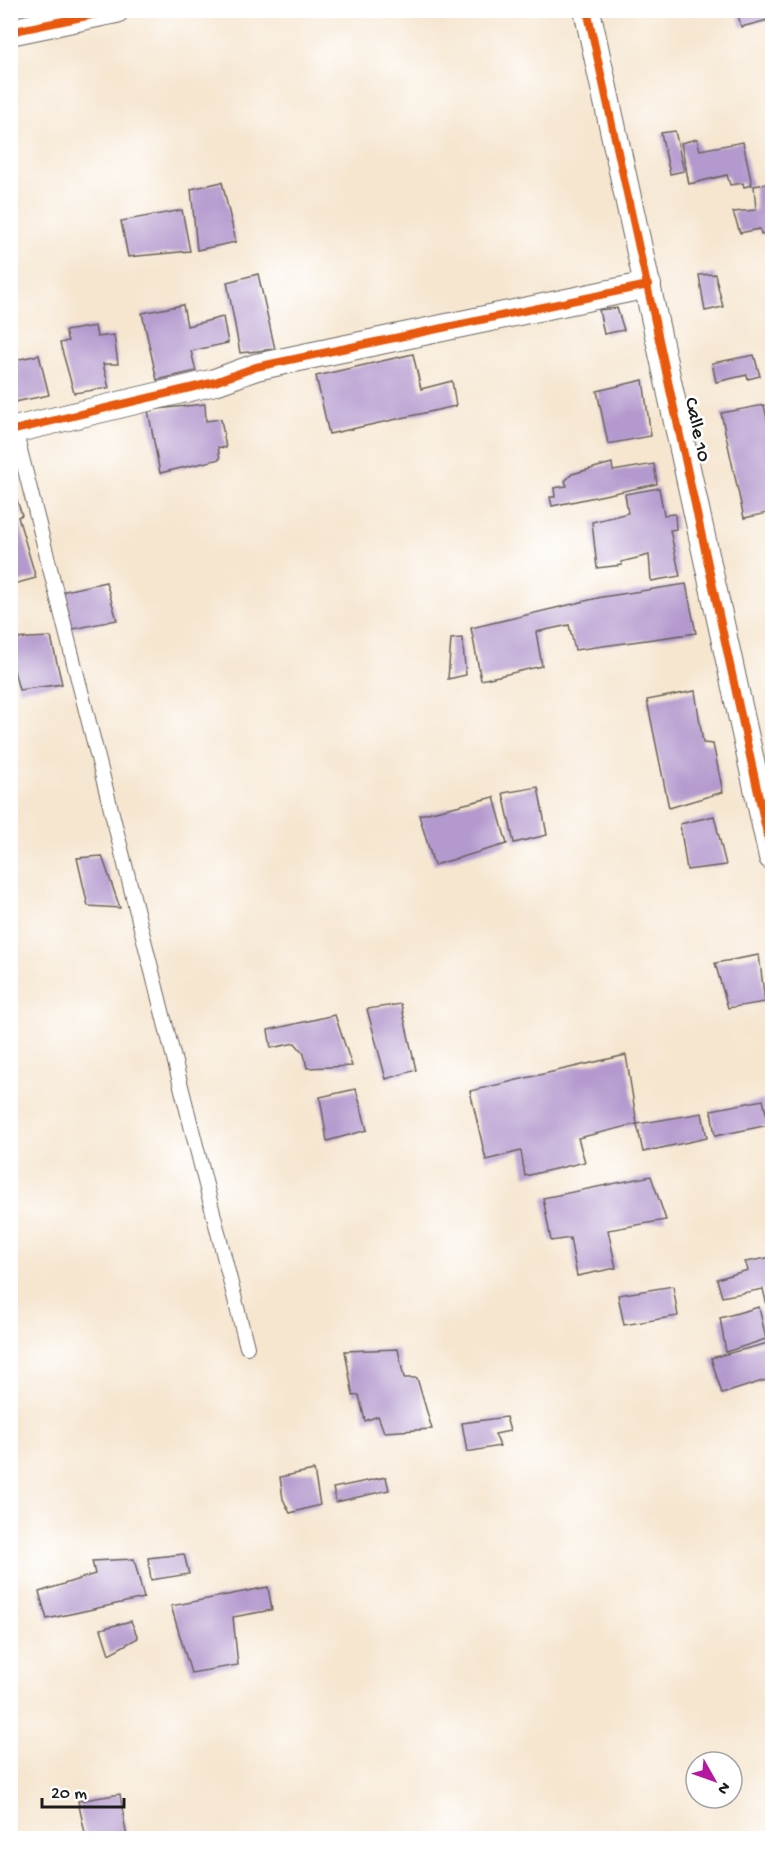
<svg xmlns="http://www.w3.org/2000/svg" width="783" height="1849" font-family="'Gochi Hand',sans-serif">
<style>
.building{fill:#b499ce}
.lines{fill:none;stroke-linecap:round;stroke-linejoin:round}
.service-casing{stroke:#68635b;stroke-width:16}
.minor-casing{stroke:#68635b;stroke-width:28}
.service{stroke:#fff;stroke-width:14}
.minor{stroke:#fff;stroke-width:26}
.cycleway-casing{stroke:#fff;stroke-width:11}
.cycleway{stroke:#e8590c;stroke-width:8}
.labels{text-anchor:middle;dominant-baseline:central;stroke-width:5;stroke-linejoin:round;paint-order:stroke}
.street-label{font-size:20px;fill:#1c1c1c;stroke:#fff}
</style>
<rect width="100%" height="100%" fill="#fff"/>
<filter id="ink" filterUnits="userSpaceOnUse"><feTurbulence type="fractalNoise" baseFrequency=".0167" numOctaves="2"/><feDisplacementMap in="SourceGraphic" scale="12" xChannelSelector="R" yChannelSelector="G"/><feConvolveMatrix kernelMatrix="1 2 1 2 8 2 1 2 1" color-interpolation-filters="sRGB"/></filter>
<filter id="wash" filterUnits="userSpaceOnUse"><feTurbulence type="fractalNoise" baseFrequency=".008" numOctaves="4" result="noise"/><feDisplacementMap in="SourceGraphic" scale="24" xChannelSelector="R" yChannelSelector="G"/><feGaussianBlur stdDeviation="1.35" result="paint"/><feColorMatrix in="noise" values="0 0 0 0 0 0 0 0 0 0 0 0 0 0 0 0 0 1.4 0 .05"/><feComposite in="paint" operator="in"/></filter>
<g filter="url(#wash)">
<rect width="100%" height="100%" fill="#f6e6d0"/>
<g id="blocks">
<g class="building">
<path d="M737,10H772V19L741,27Z"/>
<path d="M675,131L684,171L670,174L661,133Z"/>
<path d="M697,139L700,150L743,142L752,185L744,187L743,183L730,185L727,175L689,184L681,143Z"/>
<path d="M222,182L236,242L197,250L191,189Z"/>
<path d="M772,183V232L761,234L760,229L740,233L733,212L756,210L754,186Z"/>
<path d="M182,210L190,251L128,257L121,221Z"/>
<path d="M258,274L275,349L240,353L227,282Z"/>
<path d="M715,274L723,307L705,311L699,275Z"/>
<path d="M183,305L187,326L223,317L228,343L191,351L196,371L157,380L142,313Z"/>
<path d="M617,308L624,330L604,334L599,310Z"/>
<path d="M95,326L97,337L114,335L118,364H103L109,388L74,393L60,343L68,341L65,331Z"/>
<path d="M413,354L421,389L452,381L456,406L329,434L316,376Z"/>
<path d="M39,355L49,395L10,403V361Z"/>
<path d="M754,355L760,376L748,379L747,375L716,382L712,363Z"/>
<path d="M643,380L651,436L608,444L597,391Z"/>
<path d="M205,404L206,421L221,419L226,448L218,447L220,459L160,473L148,410Z"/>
<path d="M764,405L772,442V512L744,518L721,413Z"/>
<path d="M612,463L613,471L654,464L657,484L552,506L550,497H555L554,488L567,486L565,481L572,474Z"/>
<path d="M10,480L22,515L18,517L36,578L10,585Z"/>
<path d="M659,488L664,515L675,514L676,529L670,530L680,576L651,581L649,555L621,562L622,565L597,568L592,522L628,513L625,494Z"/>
<path d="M106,582L117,620L69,630L56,593Z"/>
<path d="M686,584L696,633L575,650L569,625L536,632L542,666L481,680L471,628L602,597Z"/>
<path d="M51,637L62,684L19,690L10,655V639Z"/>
<path d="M462,638L466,675L448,679L451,639Z"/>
<path d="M695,691L703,743L713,744L723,792L669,808L647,700Z"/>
<path d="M538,787L547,835L514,843L503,793Z"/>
<path d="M494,797L507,844L434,865L419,815Z"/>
<path d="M714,816L726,865L687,870L680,824Z"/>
<path d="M102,856L120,908L88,906L77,858Z"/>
<path d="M759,955L765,1002L728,1008L715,963Z"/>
<path d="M401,1004L416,1070L386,1079L367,1009Z"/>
<path d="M335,1015L352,1066L307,1068L304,1054L295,1043L271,1048L268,1030Z"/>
<path d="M626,1055L637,1124L578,1138L585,1162L525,1176L521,1151L486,1160L470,1091Z"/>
<path d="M356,1089L367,1130L327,1141L320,1097Z"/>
<path d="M763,1100L769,1125L715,1136L711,1110Z"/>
<path d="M702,1113L707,1138L643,1152L637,1124Z"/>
<path d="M651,1176L666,1220L608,1230L616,1268L577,1276L570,1238L551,1241L543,1198Z"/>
<path d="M772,1257V1326L763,1289L722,1297L717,1279L748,1270L745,1262Z"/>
<path d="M673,1286L678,1316L624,1325L618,1295Z"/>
<path d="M759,1307L766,1339L726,1352L720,1318Z"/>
<path d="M772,1342V1378L722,1394L711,1358Z"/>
<path d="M398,1349L404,1378H417L432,1429L384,1432L378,1416L365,1421L359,1395L353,1396L345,1351Z"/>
<path d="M506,1417L510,1431L495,1434L500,1446L467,1452L462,1423Z"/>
<path d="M314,1470L320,1505L290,1513L283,1499L280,1477Z"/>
<path d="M386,1477L389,1490L336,1502L333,1488Z"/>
<path d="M184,1554L189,1574L151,1580L148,1558Z"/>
<path d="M134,1559L144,1598L47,1619L39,1592L95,1574L92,1561Z"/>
<path d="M268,1587L272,1610L233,1617L238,1665L191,1673L171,1606Z"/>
<path d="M131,1621L138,1638L109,1654L101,1629Z"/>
<path d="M120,1794L127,1838H86L78,1801Z"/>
</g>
</g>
</g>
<g filter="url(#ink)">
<use href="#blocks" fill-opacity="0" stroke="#68635b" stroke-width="1.5"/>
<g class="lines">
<defs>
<path id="service" d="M15,430L247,1347"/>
<g id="minor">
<path d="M587,10L772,857"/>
<path d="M10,32L116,10"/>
<path d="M10,431L215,382L256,367L648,285"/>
</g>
</defs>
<use href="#service" class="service-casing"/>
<use href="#minor" class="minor-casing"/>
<use href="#service" class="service"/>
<use href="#minor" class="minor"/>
<defs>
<g id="cycleway">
<path d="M587,10L772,857"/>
<path d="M10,32L116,10"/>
<path d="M10,431L215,382L256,367L648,285"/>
</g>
</defs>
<use href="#cycleway" class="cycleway-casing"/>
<use href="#cycleway" class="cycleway"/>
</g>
</g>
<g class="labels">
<g class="street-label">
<text transform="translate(696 430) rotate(78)">Calle 10</text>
</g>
</g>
<rect width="783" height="1849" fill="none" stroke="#fff" stroke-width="36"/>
<g transform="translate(714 1780) rotate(130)"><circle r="28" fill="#ffffff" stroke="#a4a4a4" stroke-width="1.5"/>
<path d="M0-4.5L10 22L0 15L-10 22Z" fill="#b5179e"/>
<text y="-9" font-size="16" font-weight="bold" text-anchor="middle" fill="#1c1c1c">N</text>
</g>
<path d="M42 1798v9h82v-9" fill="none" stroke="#1c1c1c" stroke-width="3"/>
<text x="51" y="1798" font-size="18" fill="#1c1c1c" stroke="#ffffff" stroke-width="4.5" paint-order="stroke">20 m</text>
</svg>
